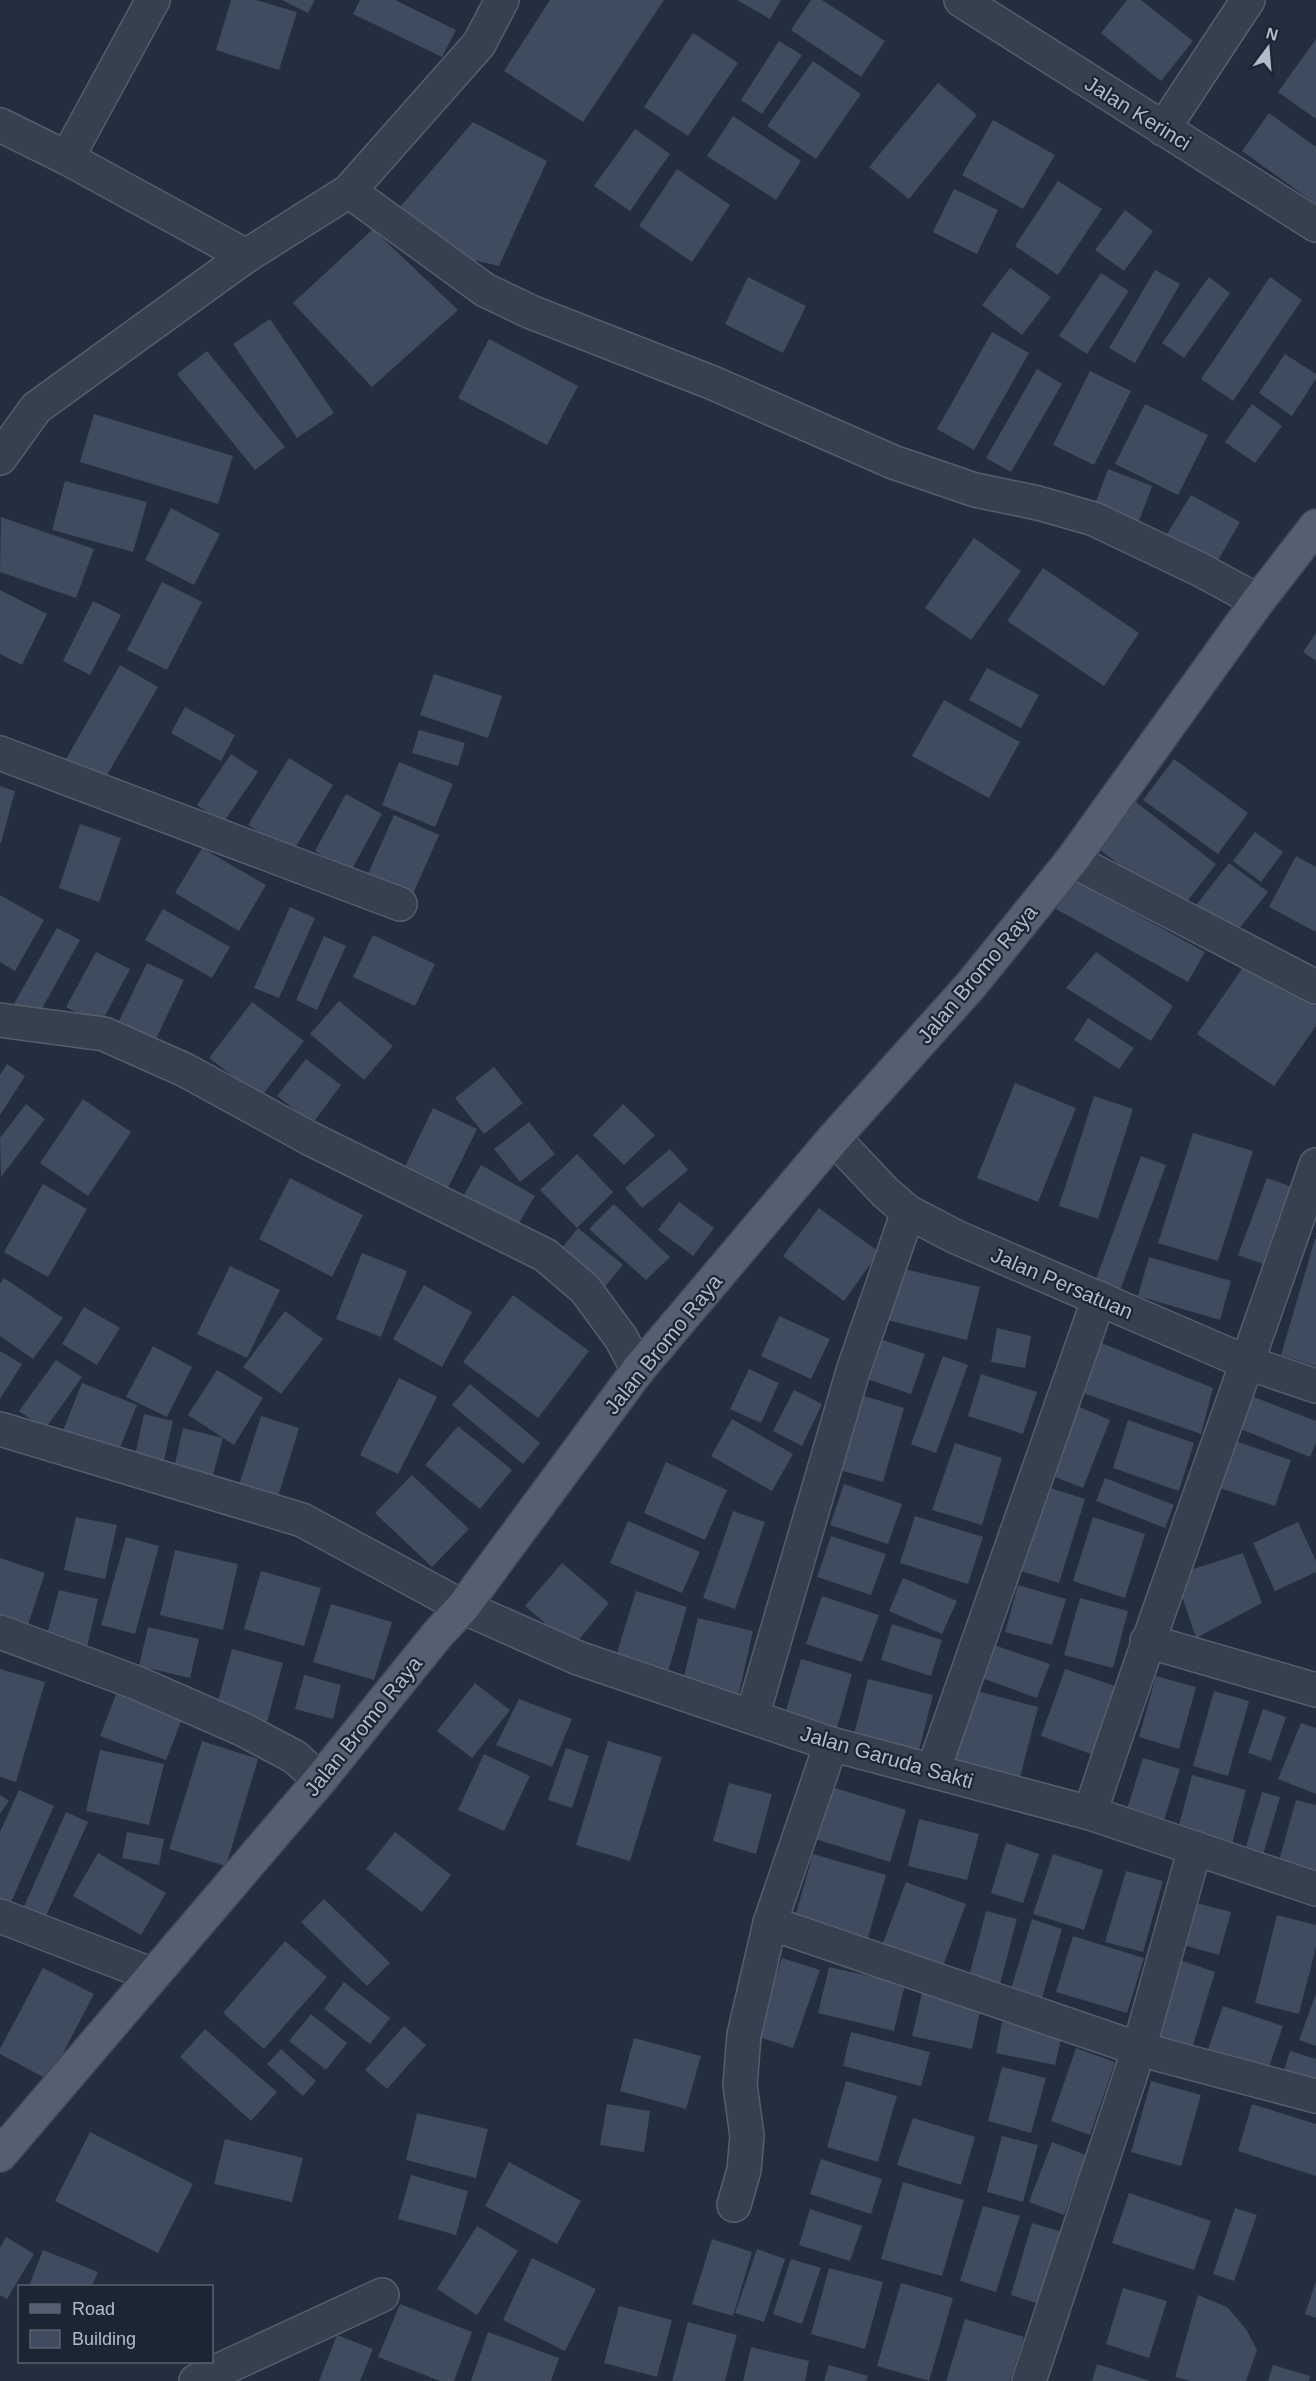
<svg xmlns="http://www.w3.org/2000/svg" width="1316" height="2381" font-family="Arial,sans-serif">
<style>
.building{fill:#3f4b5f}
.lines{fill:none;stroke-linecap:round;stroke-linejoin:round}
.minor-casing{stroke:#555e6d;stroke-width:36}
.major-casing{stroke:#404958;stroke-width:36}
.minor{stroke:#37404f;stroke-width:33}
.major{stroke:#555f6f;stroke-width:33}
.labels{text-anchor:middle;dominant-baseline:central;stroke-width:4.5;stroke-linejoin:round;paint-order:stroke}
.street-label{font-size:21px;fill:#b3bbca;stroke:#1c2534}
</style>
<rect width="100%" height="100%" fill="#232e3f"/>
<g class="building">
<path d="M231,0H256L297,12L279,70L216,50Z"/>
<path d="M282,0H315L308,13Z"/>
<path d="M360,0H395L456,30L442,57L353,14Z"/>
<path d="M550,0H664L583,122L504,71Z"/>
<path d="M737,0H781L770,19Z"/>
<path d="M811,0H822L885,41L861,77L791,30Z"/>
<path d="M1127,0H1141L1193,41L1161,81L1101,33Z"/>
<path d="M693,33L738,63L688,136L644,107Z"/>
<path d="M1316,39V119L1278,92Z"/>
<path d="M779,41L802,55L762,114L741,100Z"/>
<path d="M813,61L861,94L816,159L767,126Z"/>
<path d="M938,83L977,115L909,199L869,167Z"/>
<path d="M1269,113L1316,147V204L1242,151Z"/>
<path d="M733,116L801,161L776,200L707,156Z"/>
<path d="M993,120L1055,155L1023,209L962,175Z"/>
<path d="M473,122L547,161L499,266L460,257L400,207Z"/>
<path d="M635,129L670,154L630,211L594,186Z"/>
<path d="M677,169L730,205L692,262L639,226Z"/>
<path d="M1058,181L1102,209L1058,275L1015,246Z"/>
<path d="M954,189L998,210L977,254L933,232Z"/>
<path d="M1125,210L1153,231L1124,271L1095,250Z"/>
<path d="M373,229L458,310L372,387L293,303Z"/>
<path d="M1010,268L1051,297L1022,335L982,305Z"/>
<path d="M1155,270L1180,284L1135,363L1109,348Z"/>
<path d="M1101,273L1129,291L1087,354L1059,336Z"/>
<path d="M748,277L806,306L783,353L725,324Z"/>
<path d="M1209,277L1230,293L1184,358L1162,343Z"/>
<path d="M1270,277L1302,300L1233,401L1201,379Z"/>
<path d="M270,319L334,413L297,438L233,344Z"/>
<path d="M992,332L1029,353L974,450L937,429Z"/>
<path d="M489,339L578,386L547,445L458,398Z"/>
<path d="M207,351L285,447L255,470L177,374Z"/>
<path d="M1285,354L1316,374V379L1292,416L1259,393Z"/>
<path d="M1037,369L1062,384L1011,472L986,458Z"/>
<path d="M1090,371L1131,391L1094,465L1053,445Z"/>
<path d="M1145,404L1208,435L1178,495L1115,464Z"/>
<path d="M1252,404L1282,426L1255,463L1225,442Z"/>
<path d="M94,414L233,456L218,504L80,462Z"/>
<path d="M1108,469L1152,486L1138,524L1094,507Z"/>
<path d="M65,481L147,502L133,552L52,530Z"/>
<path d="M1191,495L1240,522L1217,562L1167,534Z"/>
<path d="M171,508L220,534L194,585L145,560Z"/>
<path d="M1,517L94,549L76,598L0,572Z"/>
<path d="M974,538L1021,571L971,640L925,608Z"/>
<path d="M1043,568L1139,633L1104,686L1007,621Z"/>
<path d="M162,582L202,602L167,670L127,650Z"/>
<path d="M0,590L47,614L22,665L0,654Z"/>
<path d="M93,601L121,615L90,675L63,661Z"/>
<path d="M1316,633V661L1303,652Z"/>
<path d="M120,665L158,687L100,787L62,766Z"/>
<path d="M987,668L1039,695L1021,728L969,700Z"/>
<path d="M434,674L502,696L488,738L420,715Z"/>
<path d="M944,700L1020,742L989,798L912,756Z"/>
<path d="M185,707L235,735L221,761L171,733Z"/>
<path d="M419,730L465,743L458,766L412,753Z"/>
<path d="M231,754L258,772L223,823L197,805Z"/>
<path d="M289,758L333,785L292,853L248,825Z"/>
<path d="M1174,759L1248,813L1218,854L1143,800Z"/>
<path d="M399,762L453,784L435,827L382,805Z"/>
<path d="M0,786L15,791L1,843H0Z"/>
<path d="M346,794L382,814L351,871L315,851Z"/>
<path d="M1132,799L1216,864L1180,911L1095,846Z"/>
<path d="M394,815L439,835L409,903L364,883Z"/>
<path d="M80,824L121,838L99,902L59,888Z"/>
<path d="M1255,832L1283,852L1261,882L1233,861Z"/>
<path d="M202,848L266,885L239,931L175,893Z"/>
<path d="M1296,856L1316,867V932L1269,907Z"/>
<path d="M1229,863L1268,892L1231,939L1193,909Z"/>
<path d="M1072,879L1205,952L1188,982L1056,909Z"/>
<path d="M0,895L44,920L15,971L0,962Z"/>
<path d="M290,907L315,918L279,998L254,988Z"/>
<path d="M163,909L230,947L212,978L145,940Z"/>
<path d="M57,928L80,940L34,1023L11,1009Z"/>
<path d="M373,935L435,964L415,1006L353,977Z"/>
<path d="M324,936L346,946L317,1010L296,1000Z"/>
<path d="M96,952L130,969L100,1025L66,1007Z"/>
<path d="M1096,952L1173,1006L1151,1041L1066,988Z"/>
<path d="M1248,960L1316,1006V1026L1274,1086L1197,1034Z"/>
<path d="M147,963L184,980L154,1043L117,1025Z"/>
<path d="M339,1001L393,1046L364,1080L310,1034Z"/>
<path d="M252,1002L304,1041L261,1097L209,1058Z"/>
<path d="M1088,1018L1134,1048L1119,1069L1074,1040Z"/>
<path d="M306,1059L341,1085L313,1123L277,1096Z"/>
<path d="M7,1064L25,1076L0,1115V1075Z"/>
<path d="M494,1067L523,1103L484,1134L455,1098Z"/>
<path d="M1015,1083L1076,1108L1038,1202L977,1178Z"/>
<path d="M1094,1096L1133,1109L1098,1219L1059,1206Z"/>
<path d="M83,1099L131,1132L88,1196L40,1163Z"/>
<path d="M26,1104L45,1119L1,1177L0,1138Z"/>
<path d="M623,1104L655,1135L624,1165L593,1135Z"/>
<path d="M433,1108L477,1129L443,1198L400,1177Z"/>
<path d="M529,1122L555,1154L520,1182L494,1149Z"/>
<path d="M1193,1133L1253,1151L1218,1261L1158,1243Z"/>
<path d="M670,1149L688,1170L642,1208L625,1188Z"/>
<path d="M577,1154L613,1192L577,1228L540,1190Z"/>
<path d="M1141,1156L1166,1165L1120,1291L1095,1282Z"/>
<path d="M481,1165L535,1196L511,1236L458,1205Z"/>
<path d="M290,1178L363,1215L332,1277L259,1239Z"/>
<path d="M1267,1178L1292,1187L1263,1264L1238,1255Z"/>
<path d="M43,1184L87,1209L48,1277L4,1252Z"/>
<path d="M679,1202L714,1228L693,1256L658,1230Z"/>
<path d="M614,1204L670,1257L646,1280L589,1229Z"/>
<path d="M819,1208L879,1252L844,1301L783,1256Z"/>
<path d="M578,1228L623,1265L598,1295L553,1259Z"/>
<path d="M1315,1239H1316V1366L1281,1355Z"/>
<path d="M362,1253L407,1271L381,1337L336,1319Z"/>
<path d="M1149,1257L1231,1281L1220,1320L1138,1296Z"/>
<path d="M230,1266L280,1290L247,1358L197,1334Z"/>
<path d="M900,1268L980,1287L967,1340L887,1320Z"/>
<path d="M4,1278L63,1318L33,1359L0,1336V1284Z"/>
<path d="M424,1285L472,1312L442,1367L393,1339Z"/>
<path d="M513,1295L589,1351L538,1418L463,1362Z"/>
<path d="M84,1307L120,1328L97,1365L62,1344Z"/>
<path d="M285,1311L323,1339L281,1394L243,1367Z"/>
<path d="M779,1316L830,1339L811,1379L761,1356Z"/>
<path d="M997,1328L1031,1336L1025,1368L991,1362Z"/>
<path d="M880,1339L925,1354L911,1394L867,1379Z"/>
<path d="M1094,1340L1213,1388L1201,1434L1077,1391Z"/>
<path d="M153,1346L192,1367L167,1417L126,1397Z"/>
<path d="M0,1351L22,1364L0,1399Z"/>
<path d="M943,1356L968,1365L936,1453L911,1444Z"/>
<path d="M56,1360L82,1377L45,1429L19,1411Z"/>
<path d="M749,1369L779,1383L761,1423L730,1409Z"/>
<path d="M217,1370L263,1398L234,1445L188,1415Z"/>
<path d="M981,1374L1037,1392L1023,1434L968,1416Z"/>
<path d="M399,1378L437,1397L398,1474L360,1455Z"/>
<path d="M82,1383L137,1405L114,1463L59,1440Z"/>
<path d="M470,1384L540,1443L523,1464L452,1405Z"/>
<path d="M794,1390L822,1404L802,1446L773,1431Z"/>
<path d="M1246,1394L1316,1421V1443L1310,1457L1233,1426Z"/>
<path d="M861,1395L904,1408L883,1482L839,1470Z"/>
<path d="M1075,1405L1110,1420L1083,1488L1047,1474Z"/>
<path d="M144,1414L173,1421L161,1473L133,1465Z"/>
<path d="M261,1416L299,1428L278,1497L239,1485Z"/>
<path d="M732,1419L793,1454L772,1491L711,1456Z"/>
<path d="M1128,1420L1194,1443L1179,1491L1113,1468Z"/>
<path d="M458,1426L512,1470L480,1509L425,1465Z"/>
<path d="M183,1428L223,1438L210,1486L172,1477Z"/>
<path d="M1223,1437L1291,1460L1275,1506L1207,1484Z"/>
<path d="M955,1443L1002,1458L982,1525L932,1510Z"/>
<path d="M666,1462L727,1490L705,1540L644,1513Z"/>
<path d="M412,1475L469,1529L432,1567L375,1513Z"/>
<path d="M1105,1478L1174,1505L1165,1528L1096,1501Z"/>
<path d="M844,1484L902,1504L888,1544L830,1525Z"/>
<path d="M1041,1485L1085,1499L1059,1583L1014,1569Z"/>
<path d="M733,1511L765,1522L735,1609L703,1598Z"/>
<path d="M915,1516L983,1537L968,1584L900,1563Z"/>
<path d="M76,1517L117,1525L105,1579L64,1570Z"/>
<path d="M1093,1517L1145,1534L1125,1598L1073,1581Z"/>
<path d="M628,1521L700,1552L682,1593L610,1563Z"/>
<path d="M1298,1522L1316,1561V1572L1275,1591L1253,1543Z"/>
<path d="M831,1536L886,1554L871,1595L817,1577Z"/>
<path d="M126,1537L159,1546L135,1634L101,1625Z"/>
<path d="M175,1550L238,1564L223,1630L160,1615Z"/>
<path d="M1243,1553L1262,1603L1196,1638L1175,1575Z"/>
<path d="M0,1558L45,1573L26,1631L0,1622Z"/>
<path d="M562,1563L609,1603L573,1647L525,1606Z"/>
<path d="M261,1571L321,1588L304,1646L244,1629Z"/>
<path d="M903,1578L957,1601L942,1634L889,1611Z"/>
<path d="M1018,1585L1066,1599L1052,1645L1005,1632Z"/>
<path d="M59,1590L98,1599L86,1652L45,1642Z"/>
<path d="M636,1591L687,1607L667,1675L615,1659Z"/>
<path d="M822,1596L879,1615L862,1662L806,1644Z"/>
<path d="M1080,1598L1128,1611L1113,1668L1064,1655Z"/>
<path d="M331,1604L392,1622L374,1680L313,1662Z"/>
<path d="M698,1618L753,1631L737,1702L681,1689Z"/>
<path d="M892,1624L942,1640L931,1676L881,1660Z"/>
<path d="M148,1627L199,1639L190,1678L139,1666Z"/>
<path d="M991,1644L1050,1664L1037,1698L979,1677Z"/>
<path d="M232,1649L283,1663L266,1726L215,1712Z"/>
<path d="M801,1659L852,1674L834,1739L782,1724Z"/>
<path d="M0,1669L45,1682L16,1782L0,1777Z"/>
<path d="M1065,1669L1115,1686L1091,1754L1041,1736Z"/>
<path d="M304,1675L341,1685L333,1719L295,1709Z"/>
<path d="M1156,1676L1196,1687L1179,1749L1139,1737Z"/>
<path d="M868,1679L933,1695L916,1762L851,1746Z"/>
<path d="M475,1683L510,1710L472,1758L437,1731Z"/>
<path d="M973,1690L1038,1707L1017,1790L951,1772Z"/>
<path d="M1214,1691L1249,1701L1228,1776L1193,1766Z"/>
<path d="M116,1694L182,1719L166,1760L100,1736Z"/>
<path d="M519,1699L572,1719L552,1767L496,1745Z"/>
<path d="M1263,1709L1286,1717L1271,1761L1248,1753Z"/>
<path d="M1301,1723L1316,1728V1794L1278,1779Z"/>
<path d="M202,1741L258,1759L226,1866L169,1849Z"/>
<path d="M608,1741L662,1757L630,1861L576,1845Z"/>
<path d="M566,1748L589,1756L572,1808L548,1800Z"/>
<path d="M100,1750L164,1764L149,1825L86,1811Z"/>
<path d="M484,1754L530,1776L504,1831L458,1810Z"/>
<path d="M1143,1758L1180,1769L1161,1830L1124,1819Z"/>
<path d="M1192,1775L1246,1790L1231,1848L1177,1833Z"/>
<path d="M729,1783L772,1794L756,1854L713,1841Z"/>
<path d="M832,1787L906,1810L890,1862L815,1839Z"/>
<path d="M19,1790L54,1806L6,1913L0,1910V1832Z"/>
<path d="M1262,1792L1280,1797L1261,1862L1243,1857Z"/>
<path d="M0,1795L9,1801L0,1814Z"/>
<path d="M1296,1800L1316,1805V1885L1275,1875Z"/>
<path d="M66,1812L88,1822L43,1923L21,1913Z"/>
<path d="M919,1819L979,1834L967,1880L908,1866Z"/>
<path d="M127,1832L164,1839L159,1865L122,1858Z"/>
<path d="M395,1832L451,1875L422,1912L366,1869Z"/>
<path d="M1006,1843L1039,1854L1023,1903L991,1893Z"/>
<path d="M98,1853L166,1893L141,1935L73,1896Z"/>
<path d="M813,1854L886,1875L867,1941L794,1920Z"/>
<path d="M1053,1854L1103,1870L1084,1930L1033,1914Z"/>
<path d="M1126,1871L1163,1881L1143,1952L1105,1942Z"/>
<path d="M906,1882L966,1904L940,1974L880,1951Z"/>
<path d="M324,1899L390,1963L367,1986L301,1922Z"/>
<path d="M1193,1902L1231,1912L1219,1955L1183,1945Z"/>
<path d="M986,1911L1017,1919L999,1988L968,1980Z"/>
<path d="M1277,1915L1316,1925V1947L1299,2014L1255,2003Z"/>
<path d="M1032,1919L1062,1929L1042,1998L1011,1989Z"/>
<path d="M1073,1936L1144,1958L1127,2013L1056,1992Z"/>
<path d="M285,1941L327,1977L264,2049L223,2013Z"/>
<path d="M782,1958L820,1970L793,2048L756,2036Z"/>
<path d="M1180,1960L1215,1972L1191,2052L1156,2042Z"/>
<path d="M829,1967L905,1984L894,2031L818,2013Z"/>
<path d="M43,1968L94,1994L49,2080L0,2054V2049Z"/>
<path d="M344,1982L390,2018L370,2044L324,2009Z"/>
<path d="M922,1993L981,2007L972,2049L912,2036Z"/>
<path d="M1316,1994V2046L1299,2040Z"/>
<path d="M1223,2006L1283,2026L1266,2076L1206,2055Z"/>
<path d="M311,2014L347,2043L326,2070L289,2041Z"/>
<path d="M1002,2022L1062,2035L1055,2065L996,2053Z"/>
<path d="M404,2026L426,2045L387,2089L365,2070Z"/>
<path d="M205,2029L277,2092L251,2121L180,2057Z"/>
<path d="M851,2032L930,2052L921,2086L843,2066Z"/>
<path d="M634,2038L701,2056L686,2109L620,2091Z"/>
<path d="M1076,2048L1115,2062L1090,2135L1051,2121Z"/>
<path d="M281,2049L316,2081L303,2096L267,2064Z"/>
<path d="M1290,2051L1316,2059V2084L1283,2074Z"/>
<path d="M1002,2067L1046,2078L1031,2133L988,2121Z"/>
<path d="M846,2081L897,2096L878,2162L827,2147Z"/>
<path d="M1151,2081L1201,2095L1181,2166L1131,2152Z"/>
<path d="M607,2104L650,2111L644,2152L600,2145Z"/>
<path d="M1252,2104L1316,2124V2176L1238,2151Z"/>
<path d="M417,2113L488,2129L476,2178L406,2160Z"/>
<path d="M913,2118L975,2137L961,2185L897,2165Z"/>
<path d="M90,2132L193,2184L158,2253L55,2201Z"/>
<path d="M1002,2136L1038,2145L1023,2202L987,2192Z"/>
<path d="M225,2139L303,2158L292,2202L214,2184Z"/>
<path d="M1052,2142L1086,2155L1064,2215L1029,2202Z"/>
<path d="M821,2159L882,2179L871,2214L810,2194Z"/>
<path d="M509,2162L581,2201L557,2244L485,2206Z"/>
<path d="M411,2175L468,2191L456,2235L398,2219Z"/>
<path d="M903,2182L964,2200L942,2276L881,2259Z"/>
<path d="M1129,2193L1211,2221L1194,2270L1112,2243Z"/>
<path d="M983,2206L1020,2216L996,2292L960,2281Z"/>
<path d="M1235,2208L1257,2215L1234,2281L1213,2274Z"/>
<path d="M810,2209L862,2226L850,2261L799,2245Z"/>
<path d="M1032,2223L1063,2232L1042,2305L1011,2295Z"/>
<path d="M477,2226L518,2251L477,2315L437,2289Z"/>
<path d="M6,2237L34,2254L7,2299L0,2295V2248Z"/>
<path d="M712,2239L752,2252L733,2316L692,2304Z"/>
<path d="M757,2249L785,2259L764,2322L735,2313Z"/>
<path d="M43,2250L98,2272L92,2286H29Z"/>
<path d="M532,2258L596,2289L565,2351L503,2320Z"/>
<path d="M791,2259L821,2268L802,2324L773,2314Z"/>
<path d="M829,2268L883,2282L865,2349L811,2334Z"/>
<path d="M1316,2281V2318L1305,2314Z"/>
<path d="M901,2283L953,2298L929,2381L877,2366Z"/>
<path d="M1123,2288L1167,2301L1149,2358L1106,2344Z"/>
<path d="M1198,2295L1227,2307L1246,2329L1257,2350L1246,2381H1191L1175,2377Z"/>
<path d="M400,2304L472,2332L454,2381H440L378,2357Z"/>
<path d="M619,2306L672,2320L657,2377L604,2363Z"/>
<path d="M965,2319L1024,2337L1010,2381H946Z"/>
<path d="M688,2322L737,2335L725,2381H672Z"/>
<path d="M488,2332L559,2358L551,2381H471Z"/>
<path d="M337,2335L373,2349L360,2381H319Z"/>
<path d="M751,2347L809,2361L805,2381H743Z"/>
<path d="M1097,2364L1150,2381H1092Z"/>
<path d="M829,2365L868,2376L866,2381H824Z"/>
<path d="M1273,2365L1310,2376L1309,2381H1268Z"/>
</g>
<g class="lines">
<defs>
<g id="minor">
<path d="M153,0L67,158L246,256"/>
<path d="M961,0L1316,225"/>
<path d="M0,125L67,158"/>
<path d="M1163,129L1248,0"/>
<path d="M349,191L485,290L531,312L713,383L893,462L975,490L1038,503L1094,519L1199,569L1258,601"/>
<path d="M0,458L36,408L246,256L349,191L479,44L502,0"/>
<path d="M0,753L400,904"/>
<path d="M1072,860L1316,987"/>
<path d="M0,1020L104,1034L185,1070L309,1138L545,1255L585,1289L621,1338L638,1370"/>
<path d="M834,1138L885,1192L908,1212L956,1237L1248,1363L1316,1386"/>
<path d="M0,1429L302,1520L463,1607L578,1658L831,1744L1090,1813L1316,1889"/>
<path d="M0,1632L137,1683L242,1729L295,1757L320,1780"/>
<path d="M1147,1641L1316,1690"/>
<path d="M752,1717L853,1371L908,1212"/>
<path d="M933,1771L1099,1298"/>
<path d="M1090,1813C1162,1596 1242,1381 1316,1165"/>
<path d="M0,1916L153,1975"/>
<path d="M770,1923L1139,2049L1316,2096"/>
<path d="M734,2205L744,2170L747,2136L740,2085L744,2035L770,1923L831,1744"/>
<path d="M196,2381L382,2295"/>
<path d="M1029,2381L1139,2049L1195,1848"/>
</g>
<path id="major" d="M0,2155L320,1780L437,1635L463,1607L638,1370L834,1138L971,985L1072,860L1258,601L1316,526"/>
</defs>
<use href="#minor" class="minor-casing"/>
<use href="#major" class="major-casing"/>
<use href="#minor" class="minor"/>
<use href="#major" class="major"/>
</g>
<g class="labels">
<g class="street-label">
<text transform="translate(1138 113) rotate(32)">Jalan Kerinci</text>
<text transform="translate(977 974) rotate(-50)">Jalan Bromo Raya</text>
<text transform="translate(1062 1283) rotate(23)">Jalan Persatuan</text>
<text transform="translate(663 1344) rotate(-51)">Jalan Bromo Raya</text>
<text transform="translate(363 1726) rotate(-51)">Jalan Bromo Raya</text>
<text transform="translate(887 1757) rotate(16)">Jalan Garuda Sakti</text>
</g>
</g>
<rect x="18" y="2285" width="195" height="78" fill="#1c2534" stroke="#586170" stroke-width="1.5"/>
<rect x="30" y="2304" width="30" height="9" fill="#555f6f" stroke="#586170" stroke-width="1.5"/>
<text x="72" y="2315" font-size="18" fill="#b3bbca">Road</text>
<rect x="30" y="2330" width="30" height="18" fill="#3f4b5f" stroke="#586170" stroke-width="1.5"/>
<text x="72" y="2345" font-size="18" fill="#b3bbca">Building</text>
<g transform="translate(1268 48) rotate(16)" stroke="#1c2534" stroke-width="4.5" paint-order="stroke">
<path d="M0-4.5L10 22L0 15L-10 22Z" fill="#b3bbca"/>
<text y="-9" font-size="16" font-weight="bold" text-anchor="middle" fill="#b3bbca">N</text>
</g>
</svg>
